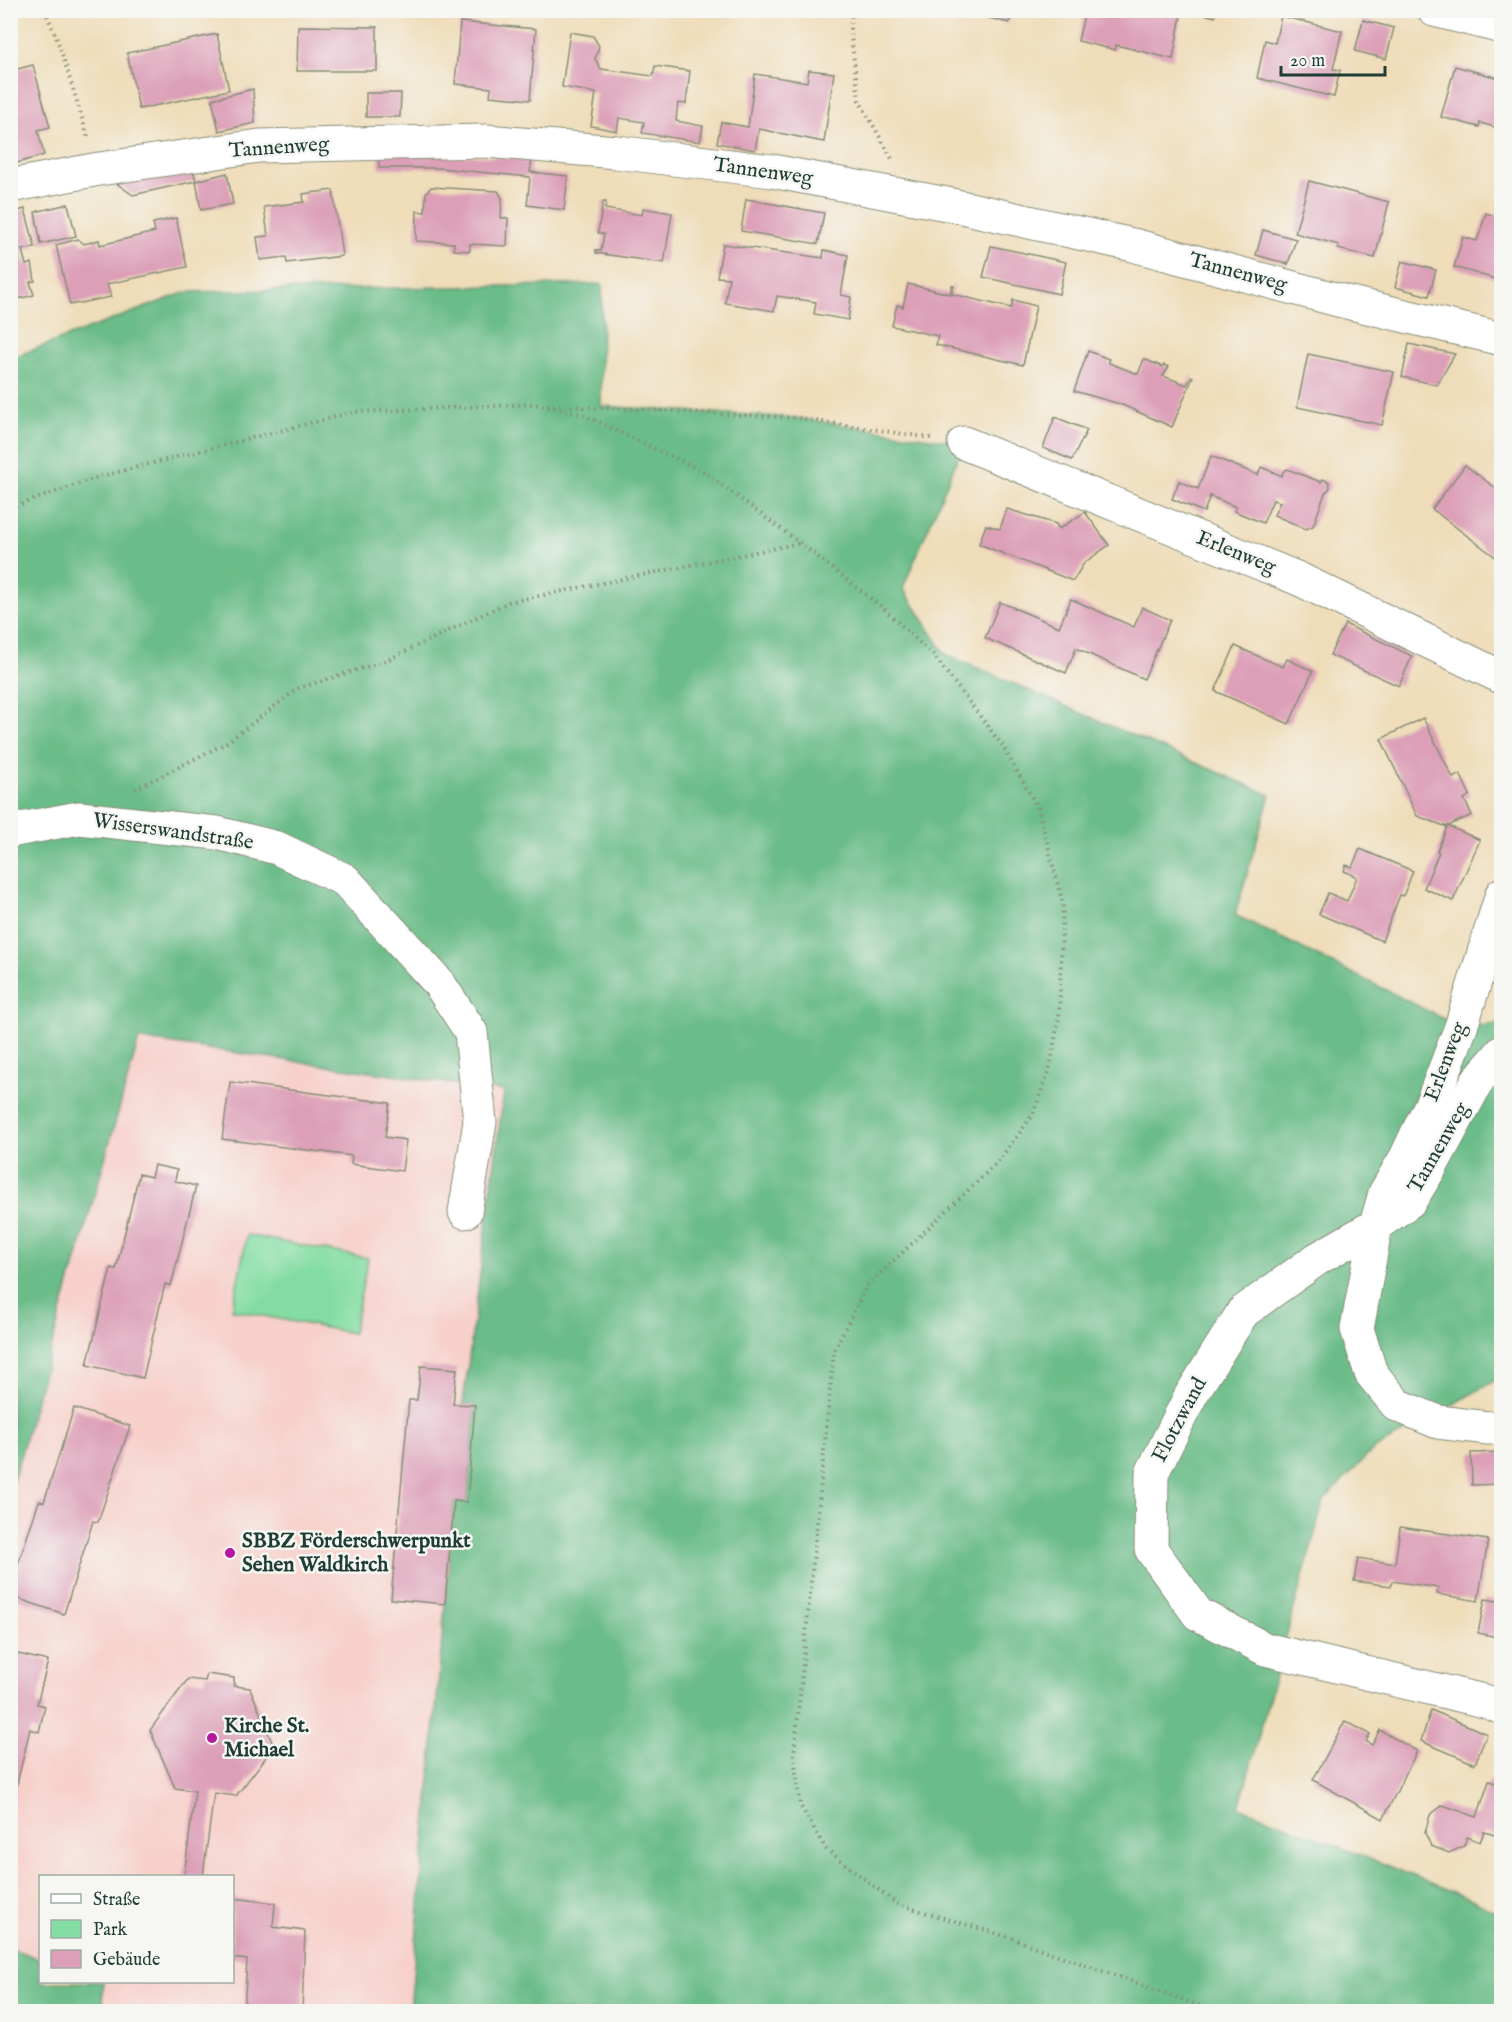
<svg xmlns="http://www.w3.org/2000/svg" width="1512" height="2022" font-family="'IM FELL English',serif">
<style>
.built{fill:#f7d0ca}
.green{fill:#83dda2;stroke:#518d6b;stroke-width:1.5}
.forest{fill:#6abc88;stroke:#447c5e;stroke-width:1.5}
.building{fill:#dc9fb7}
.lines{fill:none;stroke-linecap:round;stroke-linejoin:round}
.minor-casing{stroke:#878d77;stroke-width:35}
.path{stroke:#878d77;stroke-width:4;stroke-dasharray:1.5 4.5;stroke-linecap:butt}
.minor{stroke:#fff;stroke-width:33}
.poi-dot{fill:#b5179e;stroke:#f6f6f2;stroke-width:2}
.labels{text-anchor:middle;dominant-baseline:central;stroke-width:5;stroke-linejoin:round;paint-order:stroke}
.street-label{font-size:21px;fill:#1f3d34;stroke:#f6f6f2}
.poi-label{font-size:21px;font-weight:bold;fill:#1f3d34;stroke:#f6f6f2;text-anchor:start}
</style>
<rect width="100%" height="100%" fill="#f6f6f2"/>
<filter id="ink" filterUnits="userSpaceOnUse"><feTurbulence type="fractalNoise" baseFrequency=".0167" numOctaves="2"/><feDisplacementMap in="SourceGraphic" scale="12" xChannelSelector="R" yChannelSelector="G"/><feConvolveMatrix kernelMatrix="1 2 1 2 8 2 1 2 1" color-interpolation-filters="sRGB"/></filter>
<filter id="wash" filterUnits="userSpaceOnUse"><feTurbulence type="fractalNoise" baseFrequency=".008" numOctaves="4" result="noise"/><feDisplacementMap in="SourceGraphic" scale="24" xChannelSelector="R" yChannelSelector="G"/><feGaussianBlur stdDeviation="1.35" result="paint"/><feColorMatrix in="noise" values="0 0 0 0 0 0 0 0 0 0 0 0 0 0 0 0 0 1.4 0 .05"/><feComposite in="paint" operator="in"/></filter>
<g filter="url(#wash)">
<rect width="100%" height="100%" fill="#efddba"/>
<path class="built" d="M139,1039L505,1091L463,1404L475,1405L467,1502L454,1501L410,2011H103L102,1982H232V1876H40V1959L11,1948V1488Z"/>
<path class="green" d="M247,1235L368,1258L353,1333L232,1310Z"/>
<g class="forest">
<path d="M602,284L601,406L797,418L964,443L903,588L945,654L1270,795L1235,915L1460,1027L1501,1024V1377L1373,1450L1324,1500L1239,1807L1474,1900L1501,1915V2011H410L454,1501H467L475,1406L463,1404L504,1091L139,1039L11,1488V358L186,292Z"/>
<path d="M10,1948L40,1959V1982H103V2011H11Z"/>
</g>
<g id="blocks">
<g class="building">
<path d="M956,10H1012L1009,23Z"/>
<path d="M1095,10H1182L1173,59L1116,45L1115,50L1078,41L1085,11L1094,13Z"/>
<path d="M1190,10H1217L1215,17Z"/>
<path d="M1281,16L1342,31L1333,69L1340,70L1334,97L1257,78L1265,40L1275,43Z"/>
<path d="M1363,20L1394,28L1386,59L1355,51Z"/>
<path d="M460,22L536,29L530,100L490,96L491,88L455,84Z"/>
<path d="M298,26L377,27V71H297Z"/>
<path d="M570,32L593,36L599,46L595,59L601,69L653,76L655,66L690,71L686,104L678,103L676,121L703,126L700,142L642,133L644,122L619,118L617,131L591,126L596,93L562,87Z"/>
<path d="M217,34L229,90L139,109L127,53Z"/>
<path d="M33,65L50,127L38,130L44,155L17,163L10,140V71Z"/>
<path d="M1455,66L1502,79V129L1480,123L1479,127L1441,117Z"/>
<path d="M809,70L834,73L824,142L759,129L755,150L717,143L721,122L748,127L755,74L807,82Z"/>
<path d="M253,89L255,123L219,131L212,99Z"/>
<path d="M366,93H401L400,117H366Z"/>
<path d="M379,151L532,159L530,172L568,176L564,210L527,205L530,177L439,168H379Z"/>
<path d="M191,162L196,181L227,173L233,204L201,210L196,181L133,195L113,181Z"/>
<path d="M1309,181L1389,202L1375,258L1338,249L1339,245L1295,233Z"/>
<path d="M431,187L498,191L502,198L501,218H508L507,246L470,244V251L454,250V243L416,241L417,211L425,212L426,193Z"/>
<path d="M333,190L342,256L287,263L286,257L260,260L257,237L268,236L264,207L304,202L303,194Z"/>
<path d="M746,199L824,213L818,244L741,231Z"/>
<path d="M603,202H606L605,209L642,215L643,208L672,213L664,263L596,253V250L601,251L604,234L598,233Z"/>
<path d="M68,204L76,236L41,244L35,212Z"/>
<path d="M25,209L35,247L22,250L26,265L32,263L35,281L30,282L34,295L10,301V213Z"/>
<path d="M1486,213L1502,218V281L1454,267L1463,237L1477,241Z"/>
<path d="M176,218L187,267L107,284L111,297L70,305L56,245L78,239L84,244L99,240L100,245L155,232L153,223Z"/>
<path d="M1263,230L1296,239L1288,264L1256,255Z"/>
<path d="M723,244L823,258L824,250L848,255L841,295L851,297L848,320L814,314L816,302L777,296L774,311L725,303L729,278L717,277Z"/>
<path d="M991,246L1066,262L1059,294L983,277Z"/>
<path d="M1402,261L1436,270L1429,296L1395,287Z"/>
<path d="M908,284L950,294L952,285L954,286L952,294L1011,308L1013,300L1036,306L1023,365L936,345L938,336L892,326L897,305L903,307Z"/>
<path d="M1409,344L1455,354L1437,385L1402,377Z"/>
<path d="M1088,351L1109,359V363L1138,374L1144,359L1163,367L1164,365L1169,367L1163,376L1187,385L1191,376L1193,377L1172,427L1120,404L1074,391Z"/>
<path d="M1308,354L1394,372L1382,425L1297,407Z"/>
<path d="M1055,417L1087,430L1072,460L1043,448Z"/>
<path d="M1211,456L1258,475L1261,467L1282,476L1283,472L1287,469L1321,482L1323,479L1329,482L1330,488L1325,493L1313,526L1306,529L1274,515L1280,502L1273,500L1263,523L1234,511L1236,507L1210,496L1204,512L1172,499L1179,481L1198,489Z"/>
<path d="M1465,465L1502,493V562L1432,509Z"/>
<path d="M1007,509L1056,524L1059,529L1085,512L1109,545L1084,563L1073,581L979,544L986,525L1000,529Z"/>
<path d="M1071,599L1134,627L1142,607L1170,620L1144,679L1076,648L1066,673L985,638L1000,602L1059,627Z"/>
<path d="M1345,624L1412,656L1399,686L1330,655Z"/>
<path d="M1235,646L1283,667L1287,659L1313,671L1289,724L1215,691Z"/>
<path d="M1423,718L1453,778L1460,774L1470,795L1464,799L1472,815L1448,826L1480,840L1453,901L1424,888L1439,852L1437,851L1447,827L1417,816L1381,739Z"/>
<path d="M1360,849L1413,871L1403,896L1400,895L1382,941L1319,914L1328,893L1347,901L1357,877L1344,871L1346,865L1352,867Z"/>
<path d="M230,1082L390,1103L385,1137L406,1140L402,1171L351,1164L352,1156L222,1139Z"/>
<path d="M154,1165L177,1170L175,1181L196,1186L171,1286L165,1284L143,1378L87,1365L111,1268L116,1269L139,1174L151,1177Z"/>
<path d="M421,1366L457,1369L453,1404L475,1405L467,1502L454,1501L445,1604L391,1599L409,1400H417Z"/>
<path d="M74,1408L130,1426L98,1522L93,1521L64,1614L10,1596V1588L39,1501L44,1502Z"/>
<path d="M1502,1452V1484L1472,1485L1471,1453Z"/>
<path d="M1400,1527L1488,1540L1478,1601L1437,1594L1438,1588L1392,1581L1391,1586L1354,1581L1358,1558L1395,1564Z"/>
<path d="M1485,1599L1502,1602V1638L1478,1633Z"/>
<path d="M10,1652L48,1661L37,1704L45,1706L39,1732L30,1729L12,1805H13L11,1812Z"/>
<path d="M207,1674L234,1678V1686L250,1688L274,1747L236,1796L214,1793L203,1876H184L195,1791L175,1788L150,1730L188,1679L205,1681Z"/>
<path d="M1431,1710L1487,1734L1475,1764L1421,1741Z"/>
<path d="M1345,1721L1370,1734L1366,1741L1372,1745L1380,1730L1417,1751L1383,1819L1313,1780Z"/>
<path d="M1489,1781L1502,1785V1837L1484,1832L1480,1842L1467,1837L1464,1846L1449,1853L1431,1846L1425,1833L1430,1815L1443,1805L1477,1817Z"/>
<path d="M232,1898L275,1903L273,1927L305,1931L302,2012H244L247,1960L232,1958Z"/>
</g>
</g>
</g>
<g filter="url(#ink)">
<use href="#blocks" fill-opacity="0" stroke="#878d77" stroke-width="1.5"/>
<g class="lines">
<defs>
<g id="minor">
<path d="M1434,10L1502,27"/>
<path d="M10,186L99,169L259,146L486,141L616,152L772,171L952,205L1133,245L1342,301L1502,339"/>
<path d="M964,443L1299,579L1499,676L1502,675"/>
<path d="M10,831L79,818L217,833L277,848L345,880L438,982L471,1032L480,1122L465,1212"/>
<path d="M1502,894L1461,1027L1433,1100L1406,1157L1385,1193L1376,1225L1317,1259L1243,1312L1191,1395L1152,1473L1151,1549L1198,1614L1265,1649L1488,1702L1502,1708"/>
<path d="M1502,1052L1478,1080L1429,1170L1410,1201L1376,1225L1357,1329L1371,1373L1397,1405L1438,1422L1488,1428L1502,1427"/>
</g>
</defs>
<use href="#minor" class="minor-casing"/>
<g class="path">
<path d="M45,10L60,47L88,137"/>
<path d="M852,10L850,28L859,100L892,159"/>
<path d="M547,405L797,418L931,438"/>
<path d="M10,508L98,477L354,412L535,404L584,415L704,472L800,543L884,609L934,656L1002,745L1038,808L1063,904L1059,1017L1049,1071L1032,1116L997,1163L867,1286L834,1350L794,1755L800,1805L826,1849L897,1904L1005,1936L1217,2012"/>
<path d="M135,789L226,743L299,688L385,661L509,602L800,543"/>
</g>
<use href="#minor" class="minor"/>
</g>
</g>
<g class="poi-dot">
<circle cx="230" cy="1553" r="6"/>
<circle cx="212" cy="1738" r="6"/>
</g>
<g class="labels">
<g class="street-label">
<text transform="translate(279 148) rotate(-4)">Tannenweg</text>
<text transform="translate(763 172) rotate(8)">Tannenweg</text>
<text transform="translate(1238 273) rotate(15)">Tannenweg</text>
<text transform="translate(1236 553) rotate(22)">Erlenweg</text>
<text transform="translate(173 832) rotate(8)">Wisserswandstraße</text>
<text transform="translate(1446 1062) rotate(-69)">Erlenweg</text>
<text transform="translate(1439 1148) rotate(-60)">Tannenweg</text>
<text transform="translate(1180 1420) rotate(-62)">Flotzwand</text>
</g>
<g class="poi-label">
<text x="242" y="1541">SBBZ Förderschwerpunkt<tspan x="242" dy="24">Sehen Waldkirch</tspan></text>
<text x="224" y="1726">Kirche St.<tspan x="224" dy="24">Michael</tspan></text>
</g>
</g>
<rect width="1512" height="2022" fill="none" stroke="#f6f6f2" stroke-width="36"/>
<rect x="39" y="1875" width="195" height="108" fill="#f6f6f2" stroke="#a0aca6" stroke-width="1.5"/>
<rect x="51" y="1894" width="30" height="9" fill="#ffffff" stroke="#a0aca6" stroke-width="1.5"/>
<text x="93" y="1905" font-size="18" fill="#1f3d34">Straße</text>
<rect x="51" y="1920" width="30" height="18" fill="#83dda2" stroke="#a0aca6" stroke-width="1.5"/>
<text x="93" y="1935" font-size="18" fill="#1f3d34">Park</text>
<rect x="51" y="1950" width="30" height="18" fill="#dc9fb7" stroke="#a0aca6" stroke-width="1.5"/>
<text x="93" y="1965" font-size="18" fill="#1f3d34">Gebäude</text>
<path d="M1281 66v9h104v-9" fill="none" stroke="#1f3d34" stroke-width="3"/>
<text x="1290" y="66" font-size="18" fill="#1f3d34" stroke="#f6f6f2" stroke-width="4.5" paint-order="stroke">20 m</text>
</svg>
